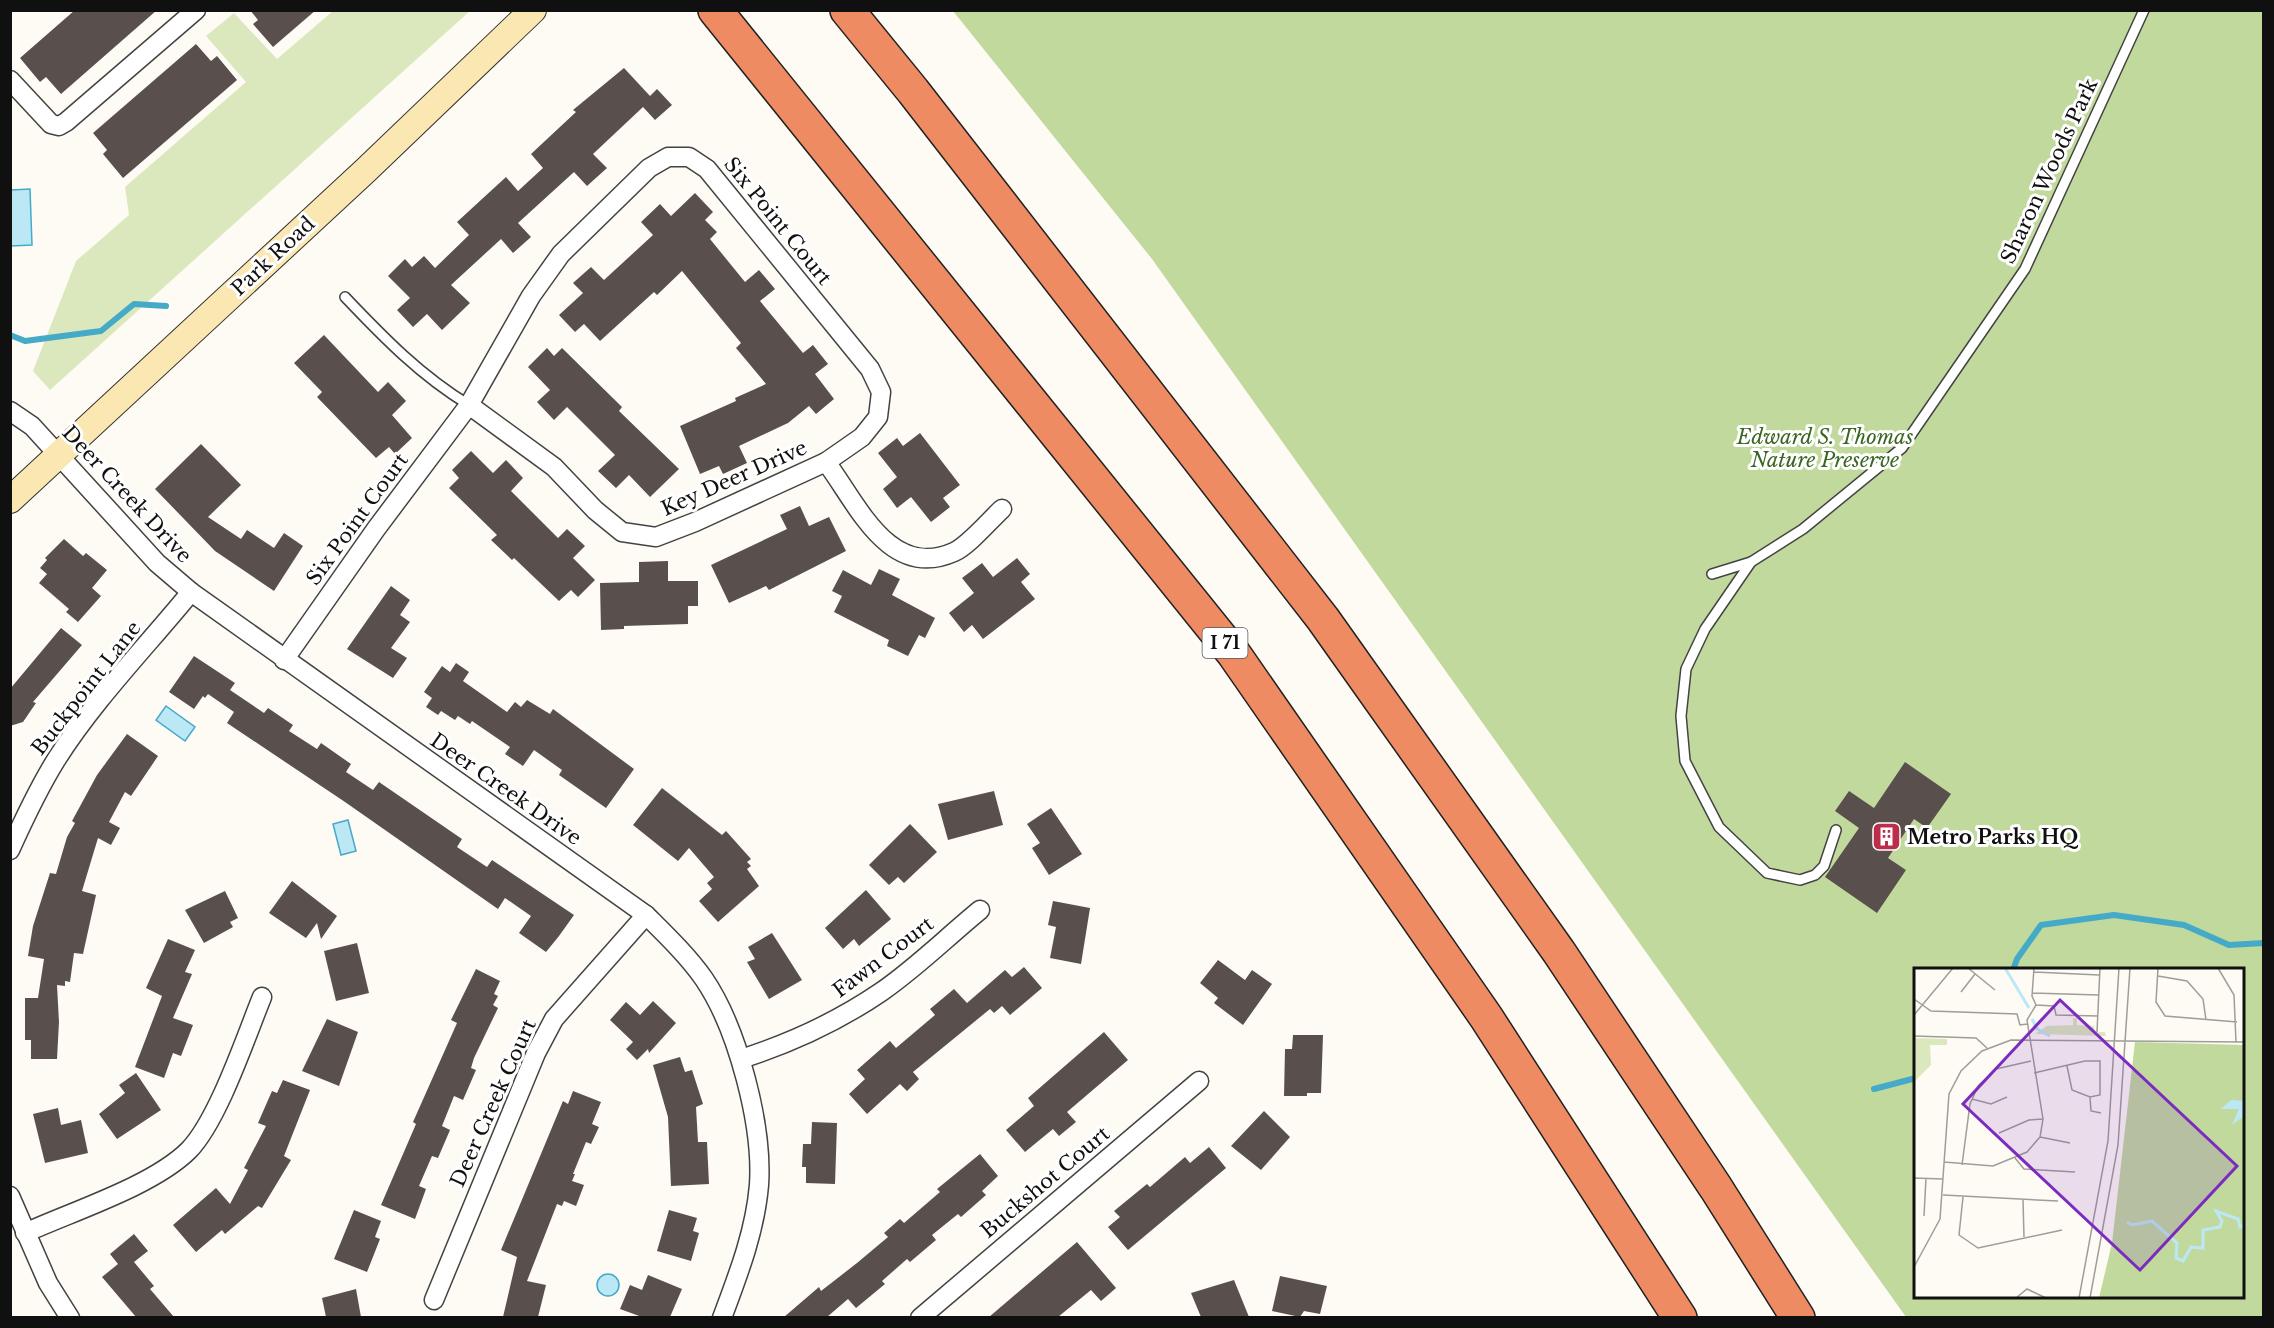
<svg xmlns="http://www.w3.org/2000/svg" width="2274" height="1328" font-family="'Libre Baskerville',serif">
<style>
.green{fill:#dbe8be}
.forest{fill:#c2d99e;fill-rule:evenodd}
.water{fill:#bbe8f4;stroke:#45a9c8;stroke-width:1.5}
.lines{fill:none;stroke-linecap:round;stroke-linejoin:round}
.stream{stroke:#45a9c8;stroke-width:6}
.building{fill:#59504d}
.service-casing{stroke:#434343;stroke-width:12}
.minor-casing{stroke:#434343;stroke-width:21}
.secondary-casing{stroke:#323232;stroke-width:28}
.motorway-casing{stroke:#212121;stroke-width:36}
.service{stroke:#fff;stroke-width:9}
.minor{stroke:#fff;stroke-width:18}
.secondary{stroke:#fbe7b2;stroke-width:26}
.motorway{stroke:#ee8b63;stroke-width:33}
.labels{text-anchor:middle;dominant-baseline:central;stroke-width:6;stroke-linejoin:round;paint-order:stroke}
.shield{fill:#fff;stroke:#585858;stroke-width:1.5}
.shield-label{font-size:18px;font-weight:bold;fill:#101010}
.street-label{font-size:20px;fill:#101010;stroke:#fff}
.park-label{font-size:20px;font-style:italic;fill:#3b6622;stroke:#fff}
.poi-label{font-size:20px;font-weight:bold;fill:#101010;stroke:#fff;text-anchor:start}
.inset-river{fill:none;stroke:#bbe8f4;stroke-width:3}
.inset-road{fill:none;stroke:#9f9d99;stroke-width:1.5}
.view{fill:#7b2cbf;fill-opacity:0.15;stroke:#7b2cbf;stroke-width:3}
.inset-edge{fill:none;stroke:#101010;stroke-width:3}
</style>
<rect width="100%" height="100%" fill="#fefbf4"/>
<path class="green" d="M333,11H470L50,390L33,371L76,261L129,215L125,187L246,82L206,36L234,13L277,59Z"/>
<path class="forest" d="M953,11H2263V1317H1906L1152,259ZM1916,970H2242V1296H1916Z"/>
<g class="water">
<path d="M30,189L32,245L11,246V190Z"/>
<path d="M166,706L195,727L185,741L156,720Z"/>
<path d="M348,820L356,851L341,855L333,824Z"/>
<circle cx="608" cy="1285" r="11"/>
</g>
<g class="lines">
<g class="stream">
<path d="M10,335L25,341L101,331L134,304L166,306"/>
<path d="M2013,970L2017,959L2041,925L2114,915L2184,925L2229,945L2264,943"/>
<path d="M1874,1089L1916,1078"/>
</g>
</g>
<g class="building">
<path d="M75,10H157L61,94L46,77L40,82L20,58Z"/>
<path d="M250,10H316L273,47L253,24L258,20Z"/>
<path d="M196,44L211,61L217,56L237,80L123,178L103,154L107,150L93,133Z"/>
<path d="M624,68L650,96L657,89L672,105L655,120L643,107L593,154L607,168L587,186L574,172L518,223L531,237L513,253L501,239L451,285L470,303L442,330L427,314L413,327L397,310L410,298L388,276L405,259L412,267L424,256L435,268L469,235L457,222L506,177L518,191L543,168L531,154L576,112L573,110Z"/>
<path d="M695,193L713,212L705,220L717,232L710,239L745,282L759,270L775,289L760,301L803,353L813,345L828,364L815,374L834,399L816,414L809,406L788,423L739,446L747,463L723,474L719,466L700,474L680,426L736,401L735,398L766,384L736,348L741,343L682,271L657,295L654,292L600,341L584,324L575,332L559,315L583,293L573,283L591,267L604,280L653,235L641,222L660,204L671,216Z"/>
<path d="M324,335L378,392L388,382L406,401L392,415L412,438L395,454L389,447L376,458L317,397L322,392L294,363Z"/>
<path d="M547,348L554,356L562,348L622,407L619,411L679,469L650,497L629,475L616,488L598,471L615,455L567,407L554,420L537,402L550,390L528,367Z"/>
<path d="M920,433L960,485L943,498L950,507L931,522L911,497L897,508L883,489L897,477L878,453L897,438L903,446Z"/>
<path d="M201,444L241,485L208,517L241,539L247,530L274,548L284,533L303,546L274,591L215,551L155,489Z"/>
<path d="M471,451L493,473L506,460L523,478L511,491L558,538L567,529L585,546L573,558L595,580L578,597L571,590L559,601L514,558L512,560L491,540L497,535L449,488L459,478L452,470Z"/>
<path d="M800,506L809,526L829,517L846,551L769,590L766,586L729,603L711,565L787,529L780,515Z"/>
<path d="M64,539L83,556L86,553L107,570L92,588L101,596L78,622L66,612L69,609L39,583L47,574L40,568L47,560L45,558Z"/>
<path d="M1017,558L1030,574L1021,582L1035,599L983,639L972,625L964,632L949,613L974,593L962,578L982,563L993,577Z"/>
<path d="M668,561V581H698V606H688V624L624,626V629L601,630L600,583L639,582V562Z"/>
<path d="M879,569L900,579L892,595L935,618L925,638L919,635L908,656L887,646L889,640L834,612L842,596L832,591L843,570L871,585Z"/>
<path d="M391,586L410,600L400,615L410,622L391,648L407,658L393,678L347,649Z"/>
<path d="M61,628L82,645L33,702L36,703L23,722L10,726V689Z"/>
<path d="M194,656L235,683L230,690L264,713L268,708L293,725L289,731L317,749L321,743L351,764L346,772L373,790L379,782L462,839L457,847L487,867L492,860L574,915L559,936L546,952L519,933L531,916L505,898L498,909L345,802L227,723L234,712L208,694L205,698L203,696L194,709L169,692Z"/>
<path d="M456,663L469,672L463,681L507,712L515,702L521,707L527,700L550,714L553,709L634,769L606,808L559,775L562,770L534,750L523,766L505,754L510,747L472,721L470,724L458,716L455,720L441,711L438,715L426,707L432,698L424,692L442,666L450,672Z"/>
<path d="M127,734L158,756L131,796L125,792L109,822L120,828L111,845L98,838L82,891L96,895L83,954L74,953L70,982L65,981V986L57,985L59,1022L57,1059H31V1040H25V998H38L44,959L28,956L33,926L50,873L56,874L67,837L75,823L72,821L97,775Z"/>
<path d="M1905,762L1951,794L1927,828L1914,819L1888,858L1906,870L1877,913L1825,877L1859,828L1835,811L1849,791L1874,808Z"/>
<path d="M662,788L722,835L726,831L751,859L747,862L751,866L747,869L759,886L718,922L699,901L712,889L707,883L714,877L689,848L678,861L633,825Z"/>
<path d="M994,791L1003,825L948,840L938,804Z"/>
<path d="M1051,808L1082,854L1049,875L1032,848L1040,843L1027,824Z"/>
<path d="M910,824L937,852L904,883L898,877L889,885L869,865Z"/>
<path d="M292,881L337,916L321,939L317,923L306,938L269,913Z"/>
<path d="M866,890L891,919L859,946L854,939L843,949L825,928Z"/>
<path d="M225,891L238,918L230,922L233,927L204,943L185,910Z"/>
<path d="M1053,901L1090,908L1081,964L1050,958L1056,927L1048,925Z"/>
<path d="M772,933L802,980L769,999L747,962L755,959L748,947Z"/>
<path d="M168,939L195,950L185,972L192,974L173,1018L193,1025L181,1056L173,1053L164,1078L135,1067L162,996L146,988Z"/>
<path d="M357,943L369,993L336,1001L324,951Z"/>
<path d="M1218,960L1245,980L1252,970L1272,984L1243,1025L1214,1003L1218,998L1200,983Z"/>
<path d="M1024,967L1042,988L1010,1015L1002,1006L994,1013L990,1009L913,1072L919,1079L907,1091L900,1084L867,1114L849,1094L865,1079L857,1070L890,1041L896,1048L935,1015L930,1009L954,989L967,1003L1005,970L1012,977Z"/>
<path d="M476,969L500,981L494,994L498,996L493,1005L498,1008L474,1058L471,1068L476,1070L463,1100L454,1096L442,1126L450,1130L438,1158L432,1156L419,1186L426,1189L415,1219L381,1205L416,1124L413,1122L457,1023L451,1020Z"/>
<path d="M653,1001L676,1023L649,1053L648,1049L637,1060L626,1049L633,1042L610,1020L626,1002L640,1015Z"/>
<path d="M327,1019L358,1032L339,1086L302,1071Z"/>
<path d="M1104,1032L1128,1060L1067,1112L1076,1122L1059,1136L1053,1129L1025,1152L1006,1130L1034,1106L1028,1098Z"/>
<path d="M1293,1035H1323L1321,1093H1307V1096H1284L1285,1049H1292Z"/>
<path d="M680,1057L685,1072L692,1070L703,1104L696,1107L698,1142H707L709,1184L671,1186L668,1117L653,1065Z"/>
<path d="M136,1073L161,1110L117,1139L99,1114L125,1093L119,1085Z"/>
<path d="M283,1080L310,1090L284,1156L291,1160L262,1208L258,1206L225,1234L222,1230L196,1252L173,1225L216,1188L230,1204L248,1170L244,1168L266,1126L258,1123L272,1091L277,1093Z"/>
<path d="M573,1091L601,1102L592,1124L599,1127L591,1144L586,1142L573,1174H575L572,1181L584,1185L576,1206L564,1201L562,1206L557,1204L527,1281L546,1285L538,1317H503L517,1257L501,1250L563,1101L568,1104Z"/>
<path d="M58,1108L61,1125L81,1120L88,1153L45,1163L33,1114Z"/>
<path d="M1264,1111L1290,1137L1261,1170L1231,1146Z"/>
<path d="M812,1122L837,1123L835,1184L806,1183V1167H802L803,1144H811Z"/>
<path d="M1209,1147L1226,1168L1128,1250L1108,1227L1120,1217L1114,1211L1147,1184L1150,1187L1185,1157L1190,1163Z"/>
<path d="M980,1154L998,1176L982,1191L986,1195L961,1217L958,1214L932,1235L936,1240L910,1262L907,1259L882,1281L885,1284L856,1308L848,1299L827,1317H784L819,1287L821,1291L857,1263L888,1237L884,1233L900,1219L904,1223L940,1192L937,1189Z"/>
<path d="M354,1210L381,1221L375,1237L380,1239L367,1272L334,1259Z"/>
<path d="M669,1210L697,1218L693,1231L699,1233L691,1261L657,1251Z"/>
<path d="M134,1234L148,1251L134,1262L154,1286L150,1289L174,1317H136L102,1277L118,1264L110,1254Z"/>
<path d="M1077,1242L1116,1288L1101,1301L1091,1290L1058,1317H989Z"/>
<path d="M648,1275L682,1289L670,1317H642L620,1309L630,1285L642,1290Z"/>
<path d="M1280,1276L1327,1286L1320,1314L1304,1311L1300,1317L1272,1311Z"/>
<path d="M1234,1280L1249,1317H1201L1191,1293Z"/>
<path d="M356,1289L361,1317H326L322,1298Z"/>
</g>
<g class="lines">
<defs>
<g id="service">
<path d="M345,297C384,338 421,376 469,405"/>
<path d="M1751,562L1705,629L1686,669L1681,716L1685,761L1719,827L1767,873L1800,880L1815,875L1824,866L1836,830"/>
<path d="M1712,574L1751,562L1803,529L1902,448L2025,269L2144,10"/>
</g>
<g id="minor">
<path d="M10,80L51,124L59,126L66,122L196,10"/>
<path d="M10,411L32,426L157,563L191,592L646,915C666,935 688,956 704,979C738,1029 763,1126 759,1185C755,1232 738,1275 722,1318"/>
<path d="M826,462C857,503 889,581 954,552C968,546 990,520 1002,509"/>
<path d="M284,660L376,529L469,405L531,296L561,254L649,168L668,157H689L707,169L870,369L881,392L878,417L862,437L826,462L695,522L656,537L622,532L595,510L554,467L469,405"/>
<path d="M10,850C24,819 38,789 56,760C94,700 146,647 191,592"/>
<path d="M741,1059C791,1043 837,1022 881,992C916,968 947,937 980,910"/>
<path d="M10,1196L48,1283L70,1318"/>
<path d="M25,1233C73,1211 153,1186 189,1150C218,1120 245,1039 262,997"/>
<path d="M434,1300L536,1053L554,1019L646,915"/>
<path d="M920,1318L1199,1081"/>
</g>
<path id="secondary" d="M10,500L365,171L533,10"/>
<g id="motorway">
<path d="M715,10L1234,654L1486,1017L1680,1318"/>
<path d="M847,10L913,91L1323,619L1559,952L1716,1188L1798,1318"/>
</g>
</defs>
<use href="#service" class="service-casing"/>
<use href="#minor" class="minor-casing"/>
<use href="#secondary" class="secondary-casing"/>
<use href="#motorway" class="motorway-casing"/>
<use href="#service" class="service"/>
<use href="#minor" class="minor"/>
<use href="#secondary" class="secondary"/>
<use href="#motorway" class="motorway"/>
</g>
<defs>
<symbol id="building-square" viewBox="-11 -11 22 22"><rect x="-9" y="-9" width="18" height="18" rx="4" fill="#bb2d4b" stroke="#fff"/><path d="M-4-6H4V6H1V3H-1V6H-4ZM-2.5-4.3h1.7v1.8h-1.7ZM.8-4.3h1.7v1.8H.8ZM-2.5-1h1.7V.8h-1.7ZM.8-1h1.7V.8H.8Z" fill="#fff"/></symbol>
</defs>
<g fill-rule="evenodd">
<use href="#building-square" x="1870" y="820" width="33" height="33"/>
</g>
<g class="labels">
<rect class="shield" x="1202.5" y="628" width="45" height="30" rx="4.5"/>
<g class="shield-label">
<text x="1225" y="643">I 71</text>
</g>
<g class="street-label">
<text transform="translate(2049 171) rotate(-65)">Sharon Woods Park</text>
<text transform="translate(778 221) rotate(51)">Six Point Court</text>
<text transform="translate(273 256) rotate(-43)">Park Road</text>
<text transform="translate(734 478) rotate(-24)">Key Deer Drive</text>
<text transform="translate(127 494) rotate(47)">Deer Creek Drive</text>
<text transform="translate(357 519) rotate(-54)">Six Point Court</text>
<text transform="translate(86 688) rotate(-52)">Buckpoint Lane</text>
<text transform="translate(506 789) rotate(35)">Deer Creek Drive</text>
<text transform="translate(883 957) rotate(-37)">Fawn Court</text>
<text transform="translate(493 1103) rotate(-66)">Deer Creek Court</text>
<text transform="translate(1045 1182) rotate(-40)">Buckshot Court</text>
</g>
<g class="park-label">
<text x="1825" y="437">Edward S. Thomas<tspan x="1825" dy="23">Nature Preserve</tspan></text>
</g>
<g class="poi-label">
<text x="1907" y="837">Metro Parks HQ</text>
</g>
</g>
<g transform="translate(1914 968)">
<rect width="330" height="330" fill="#fefbf4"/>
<path d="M159,50H163V57L180,58L181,64H191L192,68L121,66L133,58L159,57ZM0,70L33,71V77H16L17,97L0,114Z" fill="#dbe8be"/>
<path d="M221,74L330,77V330H185L198,275Z" fill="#c2d99e"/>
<path d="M317,132L330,133V148L318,157L325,141H307Z" fill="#bbe8f4"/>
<path class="inset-river" d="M91,0L115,40M118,51L123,61L136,68M213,254L218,257L238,253L263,275L262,290L269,293L277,279L289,280V262L306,259L308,253L302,243L324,251L326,259L330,257"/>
<path class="inset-road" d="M54,0L81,22M120,0L118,28L122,37L140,38L142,47L184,48M244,0L242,34L251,48L323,54M304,0L320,27L322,74M120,4L185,7M244,8L273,13L289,31L292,52M47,24L61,6M118,25L185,27M0,31L17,43L103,46L106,57L113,56M0,47L39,0M183,64L186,0M0,68L62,70L73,80M120,105L171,93H186V127L176,129L158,122L153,98M176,129L177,143L187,145M58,131L77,136L93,129M85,165L115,152L129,151M126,169L156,175M101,190L110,201L161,204M30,194L79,198L113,184L126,169L129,151L113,52L122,37M48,197L56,136L64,118L82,101L117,93M0,210L29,211M29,227L144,233M49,229L45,267L64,280L148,262M109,232L110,269M10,248L12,210M0,299L26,251L35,126L47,103L68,83L97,72L330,74M102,330L113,321L132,330M165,330L194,173L205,0M176,330L204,177L216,0"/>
<path class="view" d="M146,32L323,198L226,302L49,136Z"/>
<rect width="330" height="330" class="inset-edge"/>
</g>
<rect width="2274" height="1328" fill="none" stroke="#101010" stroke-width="24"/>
</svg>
